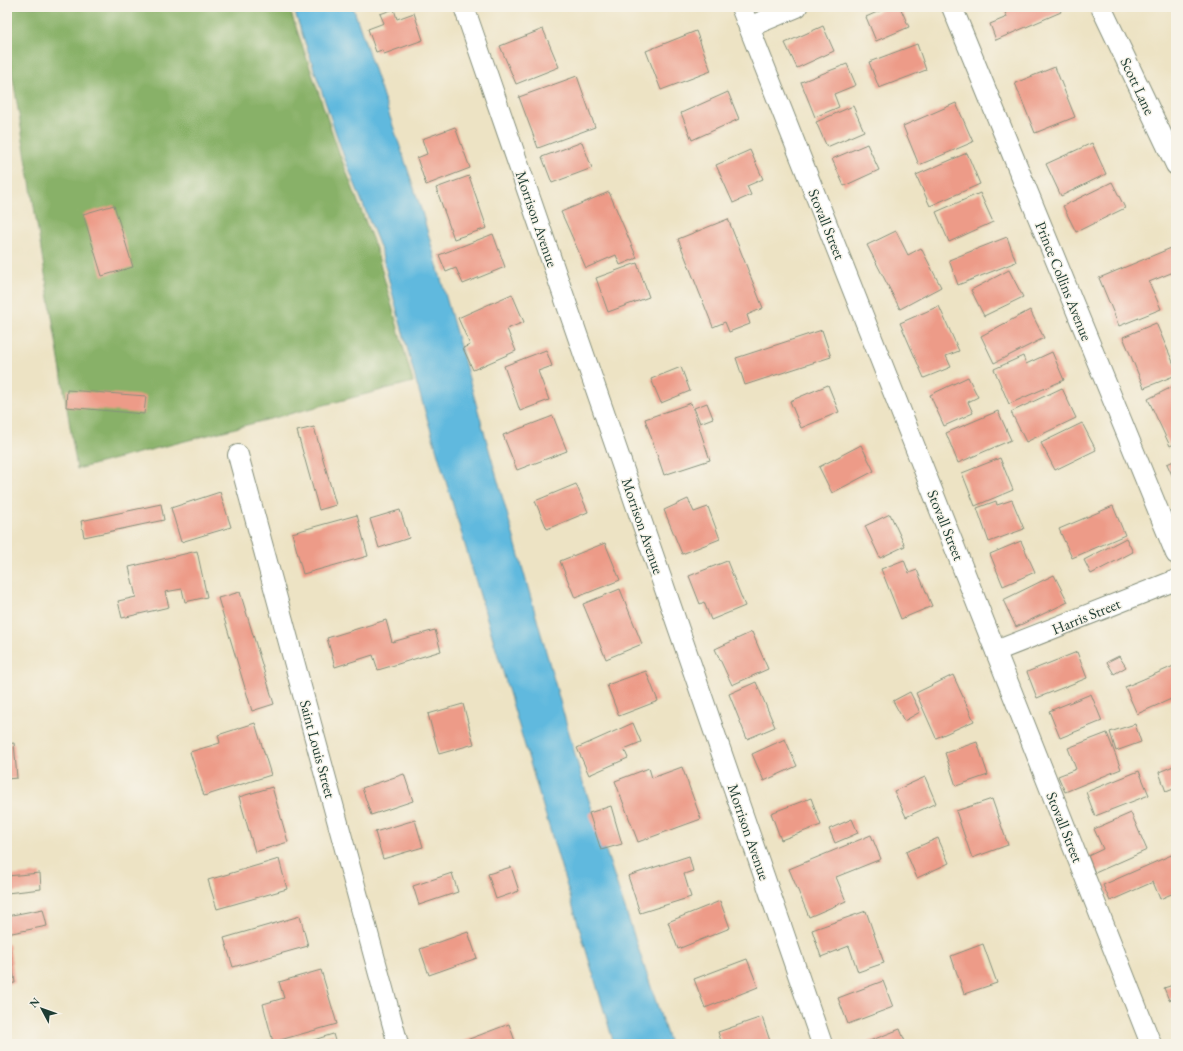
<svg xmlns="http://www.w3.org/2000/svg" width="1183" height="1051" font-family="'EB Garamond',serif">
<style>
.forest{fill:#88b168;stroke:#54774e}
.water{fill:#60b9de;stroke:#407b89}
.building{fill:#ed9b88}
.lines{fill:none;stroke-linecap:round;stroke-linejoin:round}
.street-casing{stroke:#86907c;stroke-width:22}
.street{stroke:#fff;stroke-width:20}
.labels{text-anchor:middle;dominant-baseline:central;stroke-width:3;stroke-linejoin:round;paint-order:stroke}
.street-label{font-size:15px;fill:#1f3d34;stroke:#f7f3e8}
</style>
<rect width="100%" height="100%" fill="#f7f3e8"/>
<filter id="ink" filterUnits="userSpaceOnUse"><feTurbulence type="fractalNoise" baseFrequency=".025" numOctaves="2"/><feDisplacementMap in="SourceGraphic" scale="8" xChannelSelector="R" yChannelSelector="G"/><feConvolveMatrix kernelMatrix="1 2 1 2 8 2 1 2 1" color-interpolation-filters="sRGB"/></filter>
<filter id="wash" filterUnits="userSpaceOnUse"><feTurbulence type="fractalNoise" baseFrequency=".012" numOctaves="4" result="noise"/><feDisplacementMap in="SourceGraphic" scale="16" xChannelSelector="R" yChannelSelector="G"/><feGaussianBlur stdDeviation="0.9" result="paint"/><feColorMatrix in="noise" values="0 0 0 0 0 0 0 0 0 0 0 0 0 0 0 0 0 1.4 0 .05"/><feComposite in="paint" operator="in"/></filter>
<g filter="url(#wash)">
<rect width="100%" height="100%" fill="#ede3c4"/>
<path class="forest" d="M7,7H289L340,155L376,249L413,382L77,469L7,42Z"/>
<path class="water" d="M293,7H353L422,212L582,779L670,1044H614L416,381L380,247L343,154Z"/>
<g id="blocks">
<g class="building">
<path d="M888,7H900L909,27L876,41L866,17Z"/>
<path d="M1003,7H1059L1061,12L996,40L990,24L1007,17Z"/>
<path d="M394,9L397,19L414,13L423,40L384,54L382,50L376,52L368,29L384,23L380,14Z"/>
<path d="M823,26L834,51L797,68L785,43Z"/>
<path d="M543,29L559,67L516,84L500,46Z"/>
<path d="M696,31L711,71L661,90L646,51Z"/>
<path d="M917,44L926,70L879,88L869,62Z"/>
<path d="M847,64L856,85L834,94L839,107L815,117L801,82Z"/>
<path d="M1055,67L1075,117L1035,133L1015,83Z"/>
<path d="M577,76L595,127L538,148L519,97Z"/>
<path d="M728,92L739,119L692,140L681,113Z"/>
<path d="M956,103L973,142L919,165L903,126Z"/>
<path d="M853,106L864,131L827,147L816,122Z"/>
<path d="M455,127L470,168L426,185L417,158L427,154L422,139Z"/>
<path d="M582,142L592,168L552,183L542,157Z"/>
<path d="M1092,143L1106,174L1061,196L1046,164Z"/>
<path d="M867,144L879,170L844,186L832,159Z"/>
<path d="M750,150L763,179L747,186L751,195L733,203L716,165Z"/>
<path d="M967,153L980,184L930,206L916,175Z"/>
<path d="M469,176L487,228L454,239L436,188Z"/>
<path d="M1112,182L1125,208L1076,232L1063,206Z"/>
<path d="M609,192L637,258L620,265L616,255L586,268L561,212Z"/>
<path d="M980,193L993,222L949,242L936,212Z"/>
<path d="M114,205L133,267L102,276L83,214Z"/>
<path d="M728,219L763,308L747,315L750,324L729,332L725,322L713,327L678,239Z"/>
<path d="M896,231L908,255L921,248L941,287L900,309L867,245Z"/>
<path d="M493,234L505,267L463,284L456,268L446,272L439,255Z"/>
<path d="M1007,237L1016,262L958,285L949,260Z"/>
<path d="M1176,246V271L1149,282L1161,309L1119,326L1099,278Z"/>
<path d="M637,263L649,297L608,312L596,278Z"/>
<path d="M1009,270L1023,297L984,316L971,290Z"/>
<path d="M512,294L524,322L507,329L516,351L473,370L463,348L470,345L458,318Z"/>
<path d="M939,306L959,351L946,356L951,367L924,378L900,323Z"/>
<path d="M1030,310L1044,338L994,363L981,336Z"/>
<path d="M1156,323L1176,369V375L1144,388L1123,337Z"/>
<path d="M822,330L831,357L745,385L736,358Z"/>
<path d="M546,350L552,366L538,371L549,400L520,411L504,366Z"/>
<path d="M1052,352L1064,380L1009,404L994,369L1023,356L1026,364Z"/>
<path d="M681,367L690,391L661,403L651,379Z"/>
<path d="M968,377L978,397L968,402L973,413L944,426L930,395Z"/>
<path d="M828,385L839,412L801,428L790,401Z"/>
<path d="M1176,385V443L1170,446L1148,399Z"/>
<path d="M1062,388L1076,418L1026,442L1011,412Z"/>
<path d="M67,390L146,396L144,414L66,407Z"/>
<path d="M691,403L710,460L664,475L645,419Z"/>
<path d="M707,403L713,418L700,423L694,408Z"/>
<path d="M998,411L1011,440L958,463L946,433Z"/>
<path d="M553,416L567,451L517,470L503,435Z"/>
<path d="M1082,423L1096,450L1055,470L1041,443Z"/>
<path d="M314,427L336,505L319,510L297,431Z"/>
<path d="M861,445L874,471L832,493L819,467Z"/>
<path d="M1000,458L1013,490L975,506L962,473Z"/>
<path d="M1176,460V484L1167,464Z"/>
<path d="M576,484L588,512L547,529L535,501Z"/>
<path d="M220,492L231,527L181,542L171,508Z"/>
<path d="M688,499L694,512L708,507L720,539L682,554L664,510Z"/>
<path d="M1012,500L1024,529L989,542L977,508L996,501L997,505Z"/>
<path d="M161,504L164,520L84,537L81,521Z"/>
<path d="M1113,506L1125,535L1072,558L1059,529Z"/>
<path d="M400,510L409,538L379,548L370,519Z"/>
<path d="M890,514L905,546L880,558L865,526Z"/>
<path d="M357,515L368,556L303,574L292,533Z"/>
<path d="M1126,538L1133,552L1091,574L1084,560Z"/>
<path d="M1021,541L1035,572L1003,586L990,554Z"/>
<path d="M605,543L620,580L575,598L560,561Z"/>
<path d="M197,551L207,597L185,602L182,589L165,592L169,607L122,618L118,601L136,597L129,567Z"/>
<path d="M904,560L909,573L917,570L932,606L901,619L881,569Z"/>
<path d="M727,561L745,606L711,620L704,602L700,604L689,576Z"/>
<path d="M1054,575L1068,602L1016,627L1003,600Z"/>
<path d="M620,589L642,644L606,659L583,604Z"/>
<path d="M240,592L274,704L252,711L218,598Z"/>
<path d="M386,620L392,642L435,630L441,651L378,670L373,655L335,667L327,638Z"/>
<path d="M752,632L768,669L732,685L715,649Z"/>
<path d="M1077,652L1087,678L1037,698L1027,672Z"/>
<path d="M1119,656L1126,667L1114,674L1107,662Z"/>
<path d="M1176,665V697L1137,714L1125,687Z"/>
<path d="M646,671L658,701L619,716L607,685Z"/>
<path d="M953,675L974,721L936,738L916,693Z"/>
<path d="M756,682L775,727L747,739L729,694Z"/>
<path d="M910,692L920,712L904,721L893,701Z"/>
<path d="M1091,694L1102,721L1060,738L1049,711Z"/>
<path d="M463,704L474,744L439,754L428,714Z"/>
<path d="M255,723L271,775L204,796L190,752L220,743L218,735Z"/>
<path d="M633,723L641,742L624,749L628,758L589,775L577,748Z"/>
<path d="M1135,724L1141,742L1116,751L1110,732Z"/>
<path d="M1107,733L1121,769L1065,792L1058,776L1076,769L1068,748Z"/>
<path d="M785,739L797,766L764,781L752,754Z"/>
<path d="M977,742L988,775L956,786L945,753Z"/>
<path d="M14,743L17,778L7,779V744Z"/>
<path d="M1176,765V788L1166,792L1159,772Z"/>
<path d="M682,767L701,819L638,842L615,781L649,768L652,778Z"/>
<path d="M1139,771L1149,795L1095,816L1086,792Z"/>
<path d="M404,774L413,801L371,815L362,788Z"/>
<path d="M925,777L936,803L906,817L894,791Z"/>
<path d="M272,787L288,842L255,852L239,797Z"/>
<path d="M811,798L821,825L781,840L771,813Z"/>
<path d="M992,799L1008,845L972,858L956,811Z"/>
<path d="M611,806L622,844L601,850L589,813Z"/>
<path d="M1131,813L1147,850L1095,873L1088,856L1103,849L1094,829Z"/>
<path d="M852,819L858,833L835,843L829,829Z"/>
<path d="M415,820L423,847L383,859L375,832Z"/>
<path d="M871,835L881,859L836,877L846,901L809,917L789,869Z"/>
<path d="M938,838L949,863L917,878L906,852Z"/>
<path d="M1176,853V892L1160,899L1153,882L1110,901L1103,885Z"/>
<path d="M689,856L693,871L684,874L691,897L640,913L628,876Z"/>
<path d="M279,859L287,889L217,909L208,880Z"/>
<path d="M511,867L519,891L496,899L488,874Z"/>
<path d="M40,873L41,889L7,893V876Z"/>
<path d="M452,873L458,892L419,905L413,886Z"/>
<path d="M720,901L730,928L678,949L668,922Z"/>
<path d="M43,909L47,926L7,934V916Z"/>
<path d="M866,911L884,963L858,972L849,946L821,957L812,930Z"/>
<path d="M300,916L308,946L233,967L224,938Z"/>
<path d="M468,932L477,958L429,975L420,949Z"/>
<path d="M7,944H9L15,983L7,984Z"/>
<path d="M983,944L997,983L964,994L951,956Z"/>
<path d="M747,959L758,987L705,1008L694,979Z"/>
<path d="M321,970L337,1024L273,1042L263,1004L284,998L279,982Z"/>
<path d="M883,981L893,1007L848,1024L838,998Z"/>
<path d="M1176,984V997L1169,1000L1164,988Z"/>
<path d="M762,1017L771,1044H722L718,1032Z"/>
<path d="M509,1024L516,1044H456Z"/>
<path d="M900,1029L906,1044H862Z"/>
<path d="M333,1034L336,1044H301Z"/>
</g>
</g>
</g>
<g filter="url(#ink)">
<use href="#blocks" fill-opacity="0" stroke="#86907c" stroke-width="1"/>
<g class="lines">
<defs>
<g id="street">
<path d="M464,7L822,1044"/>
<path d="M741,7L1151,1044"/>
<path d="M952,7L1176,554"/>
<path d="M1101,7L1176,165"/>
<path d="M749,27L797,7"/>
<path d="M238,455L398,1044"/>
<path d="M996,651L1176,580"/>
</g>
</defs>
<use href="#street" class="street-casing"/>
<use href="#street" class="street"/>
</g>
</g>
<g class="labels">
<g class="street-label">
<text transform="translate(1138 86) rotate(65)">Scott Lane</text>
<text transform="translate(537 219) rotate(71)">Morrison Avenue</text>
<text transform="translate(827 224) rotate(68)">Stovall Street</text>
<text transform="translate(1064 281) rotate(68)">Prince Collins Avenue</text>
<text transform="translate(946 525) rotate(68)">Stovall Street</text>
<text transform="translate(643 526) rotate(71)">Morrison Avenue</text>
<text transform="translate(1086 616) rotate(-22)">Harris Street</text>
<text transform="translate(318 749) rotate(75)">Saint Louis Street</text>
<text transform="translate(1065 827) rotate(68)">Stovall Street</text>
<text transform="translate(749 832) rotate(71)">Morrison Avenue</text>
</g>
</g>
<rect width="1183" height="1051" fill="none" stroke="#f7f3e8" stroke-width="24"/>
<g transform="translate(42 1009) rotate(311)" stroke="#f7f3e8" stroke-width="3" paint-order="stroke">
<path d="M0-3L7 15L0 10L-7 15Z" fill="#1f3d34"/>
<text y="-6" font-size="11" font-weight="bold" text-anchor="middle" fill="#1f3d34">N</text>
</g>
</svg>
